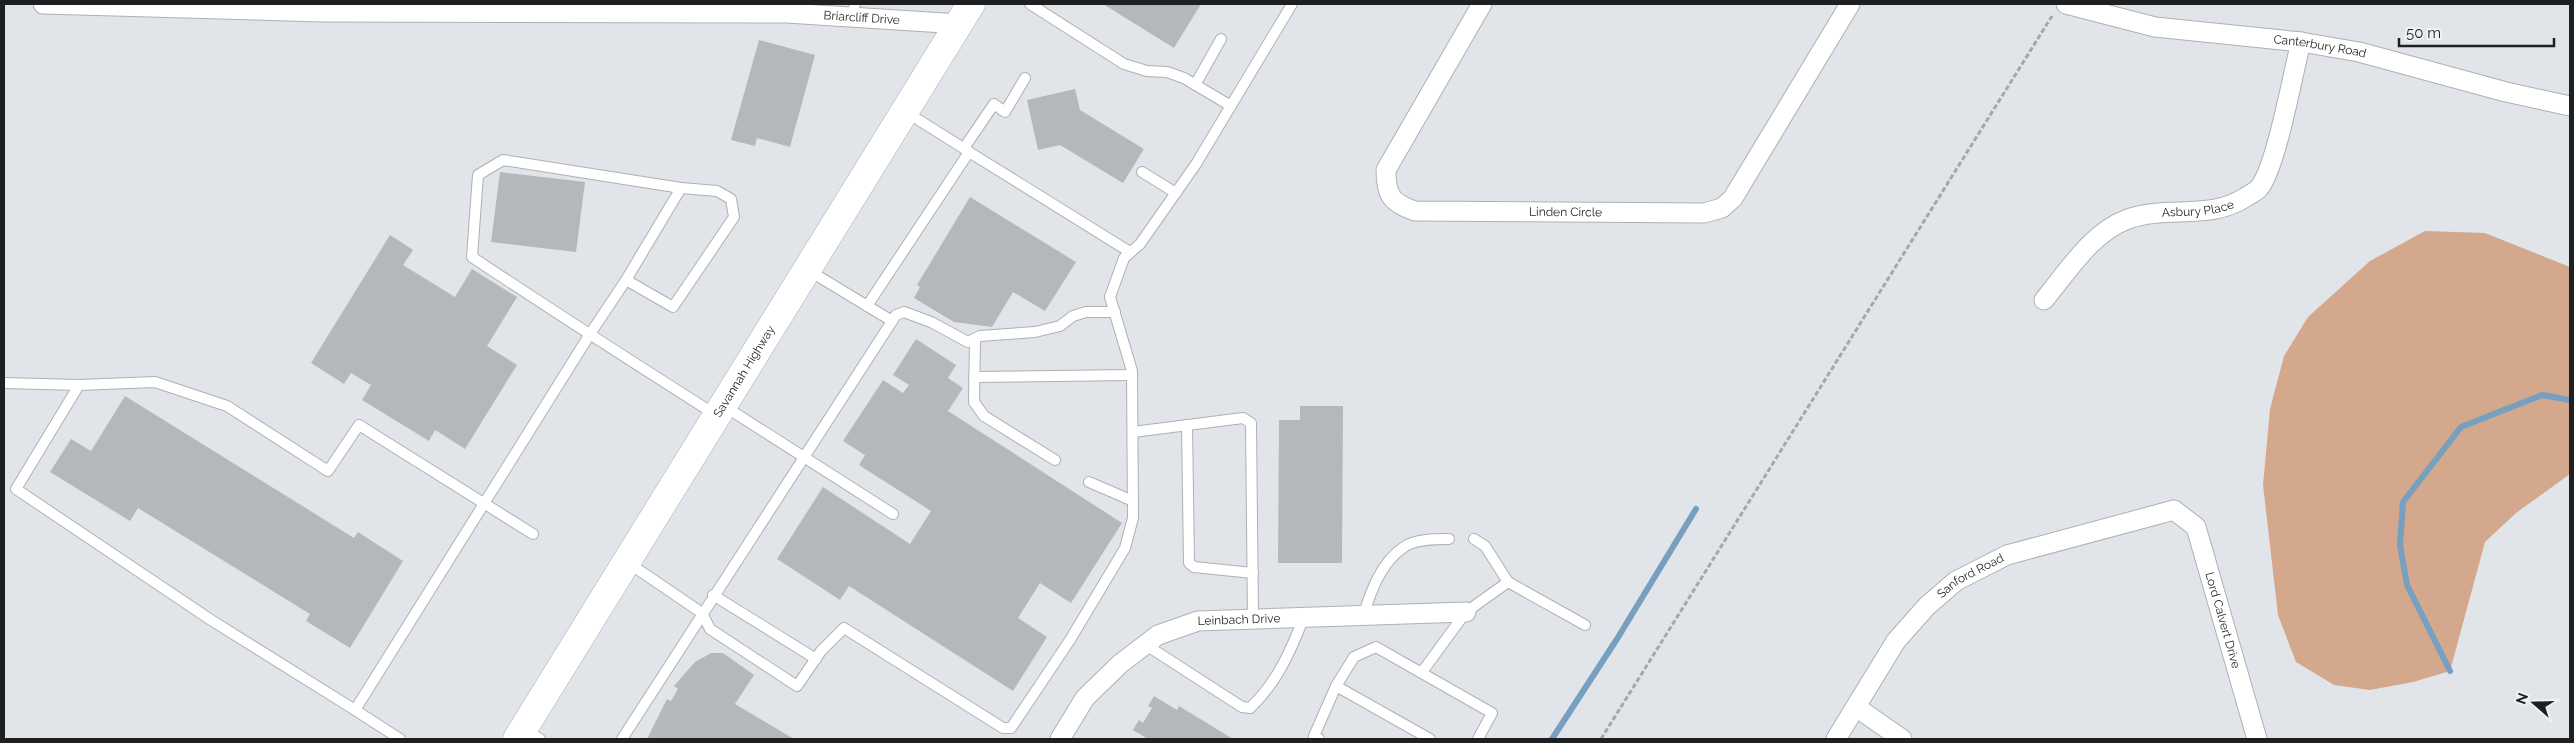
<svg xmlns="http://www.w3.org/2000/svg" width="2574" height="743" font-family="Raleway,sans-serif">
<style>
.green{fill:#d3a88c}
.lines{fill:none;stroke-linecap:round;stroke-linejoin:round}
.stream{stroke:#769fc0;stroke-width:6}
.building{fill:#b4b8bb}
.service-casing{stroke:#adb1b4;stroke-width:12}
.minor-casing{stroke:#adb1b4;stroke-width:21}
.trunk-casing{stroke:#adb1b4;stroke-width:29}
.path{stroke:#a5a8ab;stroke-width:3;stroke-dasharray:5 2.5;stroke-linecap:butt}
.service{stroke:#fff;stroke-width:10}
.minor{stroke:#fff;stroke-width:19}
.trunk{stroke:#fff;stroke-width:28}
.labels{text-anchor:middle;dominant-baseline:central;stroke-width:4.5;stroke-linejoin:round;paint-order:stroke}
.street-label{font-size:12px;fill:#1e1f20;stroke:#eef2f6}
</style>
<rect width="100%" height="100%" fill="#e1e5e9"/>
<path class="green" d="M2425,231L2485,233L2570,267V474L2516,513L2485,542L2450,671L2413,682L2370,690L2334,685L2296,662L2278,615L2263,485L2270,409L2284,356L2308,317L2370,261Z"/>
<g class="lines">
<g class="stream">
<path d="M2450,671L2407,585L2400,545L2403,502L2461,427L2542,395L2570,400"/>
<path d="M1552,739L1617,639L1696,509"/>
</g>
</g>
<g class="building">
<path d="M1103,4H1201L1174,48Z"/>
<path d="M759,40L815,55L790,147L757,138L755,146L731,140Z"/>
<path d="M1075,89L1080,110L1144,149L1123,183L1060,145L1038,150L1027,100Z"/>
<path d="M500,172L585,182L576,252L491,242Z"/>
<path d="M970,197L1076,262L1045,311L1013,292L992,327L954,322L914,298L920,287L917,285Z"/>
<path d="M390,235L413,250L403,265L455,297L472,269L517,297L487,346L517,365L465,449L435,430L429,441L362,400L371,385L351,373L344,384L311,363Z"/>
<path d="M916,339L956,365L948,378L963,388L948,411L1122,523L1071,603L1040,583L1018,618L1047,637L1013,691L849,586L840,600L777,559L823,487L910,544L931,511L859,465L865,455L843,441L883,380L903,393L909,385L893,375Z"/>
<path d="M125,396L354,538L358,532L403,561L350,648L306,621L310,614L138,508L130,521L50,472L71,439L91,451Z"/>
<path d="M1300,406H1343L1342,563H1278L1279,420H1300Z"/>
<path d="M711,653H723L754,675L735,704L794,739H647L667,699L671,701L678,689L674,686L695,662Z"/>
<path d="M1154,696L1177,710L1179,706L1233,739H1148L1133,730L1139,720L1143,723L1152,708L1148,706Z"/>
</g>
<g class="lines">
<defs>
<g id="service">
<path d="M1030,4L1124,64L1147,71L1167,72L1184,78L1231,106"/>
<path d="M852,17L855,4"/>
<path d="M1195,85L1221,39"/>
<path d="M906,112L968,151"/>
<path d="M964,148L994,104L1005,112L1025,78"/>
<path d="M1142,172L1176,193"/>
<path d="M808,270L892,321"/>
<path d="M626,280L681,188"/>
<path d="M867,306L969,152L1130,252"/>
<path d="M975,339L974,402L984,416L1055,460"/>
<path d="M974,377L1132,375"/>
<path d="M4,383L79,385"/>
<path d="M724,406L893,514"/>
<path d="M1187,425L1189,563L1194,567L1253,573"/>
<path d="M1133,432L1243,418L1251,423L1253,619"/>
<path d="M1089,482L1133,501"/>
<path d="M627,562L702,613L710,629L797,686L821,651L844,628L1003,728H1011L1070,640L1125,548L1133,518L1132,371L1110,297L1124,258L1140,244L1196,164L1292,4"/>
<path d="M1508,582L1585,625"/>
<path d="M713,595L816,659"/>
<path d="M1363,616C1371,591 1381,562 1404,547C1415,539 1436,539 1449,539"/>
<path d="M1146,645L1242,707L1250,708C1277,683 1291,650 1304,617"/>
<path d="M1422,672L1466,612L1508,582L1485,546L1474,539"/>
<path d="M1336,686L1430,739"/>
<path d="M355,710L211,620L16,489L79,385L155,382L227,406L328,471L359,425L533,534"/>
<path d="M524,729L540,739"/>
<path d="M400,739L355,710L590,334L626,280L673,307L734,217L731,199L717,191L681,188L503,160L478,175L472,257C553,311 634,363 716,415"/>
<path d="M622,739L896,315L904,312L931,322L968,342L980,336L1035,332L1060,326L1073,316L1086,312H1115"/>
<path d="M1319,739L1314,736L1336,686L1354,657L1376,647L1492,713L1478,739"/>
</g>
<g id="minor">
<path id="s1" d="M43,4L322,12L787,13L960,24"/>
<path id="s2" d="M1482,4L1386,170C1386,195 1391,203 1415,211L1704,213L1722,208L1733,198L1850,4"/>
<path id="s3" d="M2066,4L2155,27L2301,42L2359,52L2506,92L2570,106"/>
<path id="s4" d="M2044,300C2068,271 2092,232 2128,219C2168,205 2209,221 2246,197C2250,194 2256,192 2259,188C2276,169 2293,72 2301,42"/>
<path d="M1856,707L1902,739"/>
<path id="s5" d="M1060,739L1085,698L1120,664L1158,635L1198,621L1466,612"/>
<path id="s6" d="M1836,739L1896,641L1927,606L1956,581L2007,555L2174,510L2196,527L2257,739"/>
</g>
<g id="trunk">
<path id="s7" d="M517,739L971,4"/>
</g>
</defs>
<use href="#service" class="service-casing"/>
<use href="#minor" class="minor-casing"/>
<use href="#trunk" class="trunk-casing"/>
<path class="path" d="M1601,739L2052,16"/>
<use href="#service" class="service"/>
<use href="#minor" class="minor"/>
<use href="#trunk" class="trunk"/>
</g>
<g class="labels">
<g class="street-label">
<text stroke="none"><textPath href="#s1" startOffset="819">Briarcliff Drive</textPath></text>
<text stroke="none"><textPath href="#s3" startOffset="258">Canterbury Road</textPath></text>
<text stroke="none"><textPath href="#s4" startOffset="189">Asbury Place</textPath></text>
<text stroke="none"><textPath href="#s2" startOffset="398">Linden Circle</textPath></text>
<text stroke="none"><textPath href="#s7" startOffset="432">Savannah Highway</textPath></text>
<text stroke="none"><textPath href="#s6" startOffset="215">Sanford Road</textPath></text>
<text stroke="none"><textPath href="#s5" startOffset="228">Leinbach Drive</textPath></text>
<text stroke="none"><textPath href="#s6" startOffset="555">Lord Calvert Drive</textPath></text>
</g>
</g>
<rect width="2574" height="743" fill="none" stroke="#1e1f20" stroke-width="10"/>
<g transform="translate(2534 703) rotate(290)" stroke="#eef2f6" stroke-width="4" paint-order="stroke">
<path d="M0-4L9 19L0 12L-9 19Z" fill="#1e1f20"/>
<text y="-8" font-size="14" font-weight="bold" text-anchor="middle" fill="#1e1f20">N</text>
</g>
<path d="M2399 38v8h155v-8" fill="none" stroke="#1e1f20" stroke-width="2.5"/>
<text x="2406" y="38" font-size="15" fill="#1e1f20" stroke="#eef2f6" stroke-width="4" paint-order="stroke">50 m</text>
</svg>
